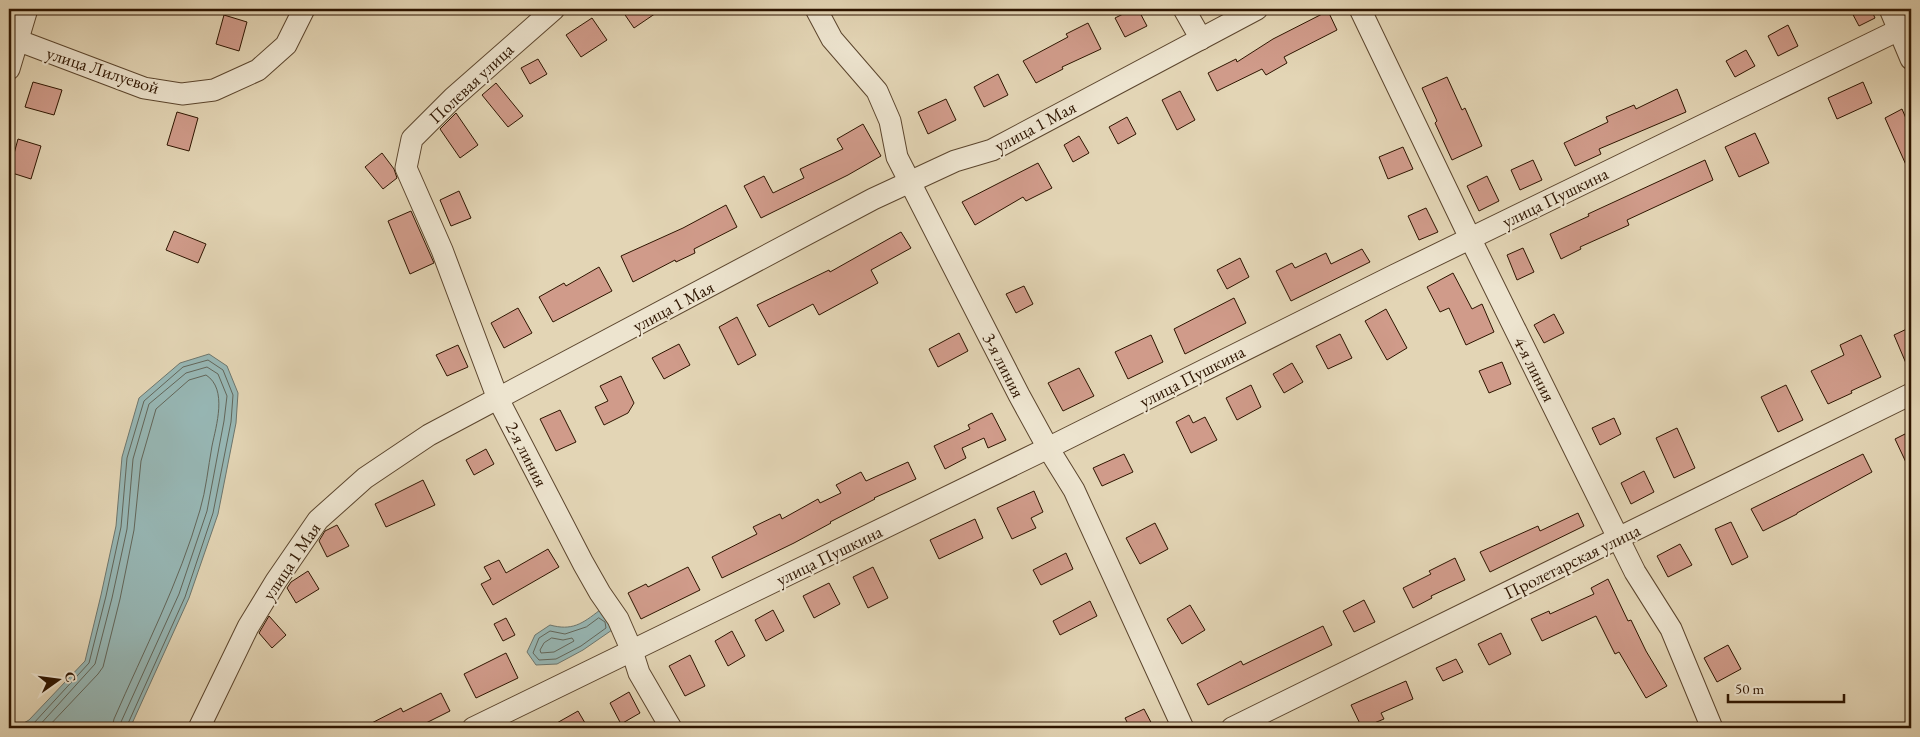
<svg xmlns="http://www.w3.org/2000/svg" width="1920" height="737" font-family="'EB Garamond',serif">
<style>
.water{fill:#97b7b5;stroke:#6d766d}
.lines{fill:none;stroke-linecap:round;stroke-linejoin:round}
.shore{stroke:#62665a;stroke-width:1}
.building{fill:#d09b8a;stroke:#2e1500}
.minor-casing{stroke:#5b452d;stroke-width:23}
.minor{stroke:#ede4cf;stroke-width:21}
.labels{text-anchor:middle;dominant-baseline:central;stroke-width:4.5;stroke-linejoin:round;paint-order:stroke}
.street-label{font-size:18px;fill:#2e1500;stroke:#ede4cf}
</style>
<rect width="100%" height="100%" fill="#e3d5b5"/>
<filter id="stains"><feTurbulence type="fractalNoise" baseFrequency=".004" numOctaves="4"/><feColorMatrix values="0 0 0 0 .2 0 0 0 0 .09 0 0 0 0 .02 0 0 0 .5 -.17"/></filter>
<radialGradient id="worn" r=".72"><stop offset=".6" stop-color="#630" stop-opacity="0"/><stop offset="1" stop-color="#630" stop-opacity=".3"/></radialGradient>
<g class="water">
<path d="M209,354L227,366L238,393L236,423L218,514L189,598L130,728H15L29,720L85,661L101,595L116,526L122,457L139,398L180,363Z"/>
<path d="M600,610L610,620L612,630L583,650L557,664L536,665L527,652L535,635L550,625C572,631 582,624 600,610Z"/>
</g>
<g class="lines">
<g class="shore">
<path d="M599,618L605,622L606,628L581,646L556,659L539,660L533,653L539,638L550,631L565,634L586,627Z"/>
<path d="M552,638L563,640L572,638L574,641L554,652L541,653L540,650L544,643Z"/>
<path d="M25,728L33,724L89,663L106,596L121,527L127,458L144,401L183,367L208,360L223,370L233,395L231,422L213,513L185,597L126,728"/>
<path d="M37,728L95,664L112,598L127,529L133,459L149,404L186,373L207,367L218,374L227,396L224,421L207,511L179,594L121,722L120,728"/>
<path d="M47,728L98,674L103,667L120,599L134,530L141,461L156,409L189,380L206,375C228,389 216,426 212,446C208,468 206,490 200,510C179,583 144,650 114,719L112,728"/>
</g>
</g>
<g class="building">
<path d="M621,9H662L634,28Z"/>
<path d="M1133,9H1138L1147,26L1125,37L1115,18Z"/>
<path d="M1850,9H1871L1875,18L1859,26Z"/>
<path d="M1328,11L1337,30L1284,57L1287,63L1266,75L1262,69L1217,91L1208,73L1236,59L1237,62L1273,39Z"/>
<path d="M224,15L247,22L239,51L216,44Z"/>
<path d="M592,18L607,40L581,57L566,35Z"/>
<path d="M1088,23L1101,49L1062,67L1063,69L1036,83L1023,61L1068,37L1066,34Z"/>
<path d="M1788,25L1798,46L1778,56L1768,36Z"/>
<path d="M1746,50L1755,66L1735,77L1726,61Z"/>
<path d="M538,59L547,74L530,84L521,68Z"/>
<path d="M998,74L1008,95L984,107L974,87Z"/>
<path d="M1447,77L1462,110L1465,108L1482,146L1452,160L1435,123L1437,121L1422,88Z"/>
<path d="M33,82L62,90L54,115L25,107Z"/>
<path d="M1863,82L1872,103L1837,119L1828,98Z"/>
<path d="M496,83L523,116L508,127L482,95Z"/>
<path d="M1677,89L1686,112L1599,149L1601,154L1575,166L1564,143L1608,122L1606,117L1634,105L1636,109Z"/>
<path d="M1180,91L1195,120L1177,130L1162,100Z"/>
<path d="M946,99L956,120L928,134L918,112Z"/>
<path d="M1902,109L1911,130V176L1885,118Z"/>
<path d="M177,112L198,118L189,151L167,145Z"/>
<path d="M456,113L478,145L460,158L440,129Z"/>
<path d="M1127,117L1136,134L1118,144L1109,127Z"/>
<path d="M863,124L881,156L848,175L761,218L744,186L764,176L773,193L804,178L800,169L843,149L837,139Z"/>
<path d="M1755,133L1769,163L1739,177L1725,147Z"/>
<path d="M1079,136L1089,153L1073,162L1064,145Z"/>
<path d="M18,139L41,146L31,179L9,172Z"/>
<path d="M1403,147L1413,169L1388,179L1379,157Z"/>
<path d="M382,153L394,169L397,178L383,189L365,167Z"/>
<path d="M1533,160L1542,180L1520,190L1511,170Z"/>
<path d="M1705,160L1713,180L1627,220L1629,225L1580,247L1581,249L1561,259L1550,234L1589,216L1588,214Z"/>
<path d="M1038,163L1052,188L1026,201L1023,197L975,225L962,202Z"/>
<path d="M1487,176L1499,201L1479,211L1467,186Z"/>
<path d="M459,191L471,218L451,226L440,200Z"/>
<path d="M726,205L737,227L694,249L695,253L676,262L675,260L633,282L621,256L683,228Z"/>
<path d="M1426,208L1438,232L1419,240L1408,216Z"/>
<path d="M411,211L434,263L410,274L388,221Z"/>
<path d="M174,231L206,244L198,263L166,250Z"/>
<path d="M901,232L911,248L871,270L878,283L819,315L813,304L769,327L757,305L829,270L830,272Z"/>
<path d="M1523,248L1534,272L1517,280L1507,255Z"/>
<path d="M1362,249L1370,262L1291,301L1276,271L1292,263L1295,268L1326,253L1331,264Z"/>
<path d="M1240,258L1249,277L1227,289L1217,270Z"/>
<path d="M599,267L612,291L553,322L539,297L564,283L566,286Z"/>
<path d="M1453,273L1472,309L1482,304L1494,332L1466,345L1449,308L1440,312L1427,287Z"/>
<path d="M1024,286L1033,304L1016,313L1006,294Z"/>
<path d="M1234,298L1246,323L1185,354L1174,329Z"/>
<path d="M518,308L532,333L504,348L491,323Z"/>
<path d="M1386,309L1407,348L1387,360L1365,321Z"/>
<path d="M1554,314L1564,333L1544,343L1534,325Z"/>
<path d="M737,317L756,355L738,365L719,327Z"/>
<path d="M1911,327V375L1894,335Z"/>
<path d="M959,333L968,351L938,367L929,349Z"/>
<path d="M1340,334L1352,358L1328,369L1316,346Z"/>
<path d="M1151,335L1163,362L1128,379L1115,352Z"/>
<path d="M1861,335L1881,377L1851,391L1852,393L1828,404L1811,371L1844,355L1840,345Z"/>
<path d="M679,344L690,365L664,379L652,358Z"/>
<path d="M458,345L468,367L447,376L436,355Z"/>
<path d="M1502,362L1511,384L1489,393L1479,371Z"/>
<path d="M1292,363L1303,382L1284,393L1273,374Z"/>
<path d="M1079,368L1094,396L1063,411L1048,383Z"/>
<path d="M621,376L634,403L628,413L604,425L595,407L608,401L600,386Z"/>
<path d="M1251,385L1261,407L1237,420L1226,398Z"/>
<path d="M1786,385L1803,420L1778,432L1761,397Z"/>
<path d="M560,410L576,442L556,451L540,419Z"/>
<path d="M992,413L1006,440L988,448L984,438L962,448L966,458L945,469L934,446L970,429L968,425Z"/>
<path d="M1189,415L1193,423L1205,417L1217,440L1191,453L1176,422Z"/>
<path d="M1614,418L1621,434L1600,445L1592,428Z"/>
<path d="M1677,428L1695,468L1674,478L1656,438Z"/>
<path d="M1911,431V473L1895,439Z"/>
<path d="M486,449L494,464L474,475L466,460Z"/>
<path d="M1124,454L1133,472L1102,486L1093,468Z"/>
<path d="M1863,454L1872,472L1797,513V514L1763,531L1751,509Z"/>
<path d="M908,462L916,479L874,498L875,499L830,522L831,523L794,543L722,578L712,557L757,534L753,527L780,514L782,519L818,499L820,503L841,493L836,485L861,472L866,481Z"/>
<path d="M1644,471L1654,492L1631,504L1621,483Z"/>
<path d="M423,480L435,505L386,527L375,504Z"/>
<path d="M1034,491L1043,512L1031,518L1036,528L1012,539L997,508Z"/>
<path d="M1578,513L1584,526L1490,572L1480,552L1538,526L1540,531Z"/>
<path d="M975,519L983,538L939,559L930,540Z"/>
<path d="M1731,522L1748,557L1732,565L1715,529Z"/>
<path d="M1155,523L1168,549L1140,564L1126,538Z"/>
<path d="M337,525L349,546L327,557L319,541L325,531Z"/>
<path d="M1680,544L1692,565L1668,577L1657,556Z"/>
<path d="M548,549L559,567L493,605L481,584L491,579L484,567L499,560L506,573Z"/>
<path d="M1066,553L1073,569L1041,585L1033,570Z"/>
<path d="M1455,558L1465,580L1431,596L1432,598L1413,608L1403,588L1431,574L1429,571Z"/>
<path d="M688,567L700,590L641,619L628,593L646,584L648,587Z"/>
<path d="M873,567L888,598L868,608L853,577Z"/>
<path d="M308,571L319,589L296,603L287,588L291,582Z"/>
<path d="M1608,579L1628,621L1631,620L1646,651L1667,686L1646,698L1619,652L1615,654L1596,616L1542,641L1531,619L1549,611L1550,614L1594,594L1591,588Z"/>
<path d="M829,583L840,604L814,618L803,596Z"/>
<path d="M1364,600L1375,622L1354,632L1343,611Z"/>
<path d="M1090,601L1097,616L1060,635L1053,621Z"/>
<path d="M1190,605L1205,630L1182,644L1167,619Z"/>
<path d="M773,610L784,631L766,641L755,620Z"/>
<path d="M269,616L286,635L272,648L259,633Z"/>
<path d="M506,618L515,635L503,641L494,624Z"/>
<path d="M1323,626L1332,645L1208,705L1197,684L1241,661L1243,665Z"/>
<path d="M732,631L745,656L728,666L715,641Z"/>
<path d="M1501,633L1511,654L1489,665L1478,644Z"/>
<path d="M1728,645L1741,669L1717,682L1704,658Z"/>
<path d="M506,653L518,678L476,698L464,674Z"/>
<path d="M690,655L705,686L685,696L669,666Z"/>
<path d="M1456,659L1463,672L1443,681L1436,668Z"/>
<path d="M1406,681L1413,699L1381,713L1384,719L1362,728L1351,705Z"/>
<path d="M629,692L640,713L621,724L610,703Z"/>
<path d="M441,693L450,711L416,728H362L401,708L403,712Z"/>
<path d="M1144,709L1154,728H1130L1125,718Z"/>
<path d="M578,711L588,728H548Z"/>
</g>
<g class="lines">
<defs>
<g id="minor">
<path d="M554,9L453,98L412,139L406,168L442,250L498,399L583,563L600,593L618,619L632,651L639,673L671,728"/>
<path d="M816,9L832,39L877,91L890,121L897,157L1019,395L1048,448L1074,490L1183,728"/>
<path d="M1184,9L1201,39"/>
<path d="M1360,9L1470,238L1635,572L1671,629L1712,728"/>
<path d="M1890,9L1911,59"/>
<path d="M9,37L144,88L182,94L214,90L258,70L286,45L304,9"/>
<path d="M9,69L27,9"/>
<path d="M199,728L248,627L276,581L318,520L365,478L429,435L873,199L955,161L992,150L1257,9"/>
<path d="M473,728L1048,448L1395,275L1911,24"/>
<path d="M1232,728L1911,394"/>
</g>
</defs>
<use href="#minor" class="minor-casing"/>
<use href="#minor" class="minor"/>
</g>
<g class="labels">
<g class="street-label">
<text transform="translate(103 70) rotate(18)">улица Лилуевой</text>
<text transform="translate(471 83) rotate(-43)">Полевая улица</text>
<text transform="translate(1035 126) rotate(-28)">улица 1 Мая</text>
<text transform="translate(1555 197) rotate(-26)">улица Пушкина</text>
<text transform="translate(673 306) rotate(-28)">улица 1 Мая</text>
<text transform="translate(1004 365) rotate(63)">3-я линия</text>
<text transform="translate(1535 369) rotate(63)">4-я линия</text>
<text transform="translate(1192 376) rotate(-27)">улица Пушкина</text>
<text transform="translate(527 454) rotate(63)">2-я линия</text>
<text transform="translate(829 555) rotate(-26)">улица Пушкина</text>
<text transform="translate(291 561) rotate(-56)">улица 1 Мая</text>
<text transform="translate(1572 561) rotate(-26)">Пролетарская улица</text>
</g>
</g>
<rect width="1920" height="737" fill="none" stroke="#e3d5b5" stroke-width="30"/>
<rect x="10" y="10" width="1900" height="717" fill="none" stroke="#2e1500" stroke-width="2.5"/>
<rect x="15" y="15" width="1890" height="707" fill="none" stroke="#2e1500"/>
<g transform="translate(58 680) rotate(76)" stroke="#ede4cf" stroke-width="4" paint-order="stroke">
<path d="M0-4L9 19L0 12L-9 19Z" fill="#2e1500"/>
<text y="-8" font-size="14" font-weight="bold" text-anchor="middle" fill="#2e1500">С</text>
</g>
<path d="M1728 694v8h116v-8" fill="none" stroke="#2e1500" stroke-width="2.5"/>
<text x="1735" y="694" font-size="15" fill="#2e1500" stroke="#ede4cf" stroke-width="4" paint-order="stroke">50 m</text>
<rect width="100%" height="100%" filter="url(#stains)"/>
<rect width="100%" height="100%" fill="url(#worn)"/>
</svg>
